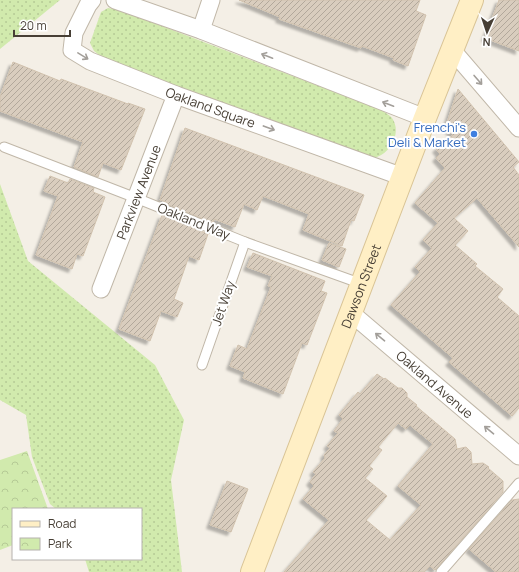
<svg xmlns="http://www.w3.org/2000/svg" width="519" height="572" font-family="Manrope,sans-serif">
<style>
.grass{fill:url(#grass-dots)}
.park{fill:url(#park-crowns)}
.building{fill:url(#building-hatch);stroke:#d1c2ae;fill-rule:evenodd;filter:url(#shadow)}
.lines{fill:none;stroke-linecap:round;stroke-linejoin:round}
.lane-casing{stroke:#c0b7a8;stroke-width:11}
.street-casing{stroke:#c0b7a8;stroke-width:19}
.secondary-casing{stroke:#d9c496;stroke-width:24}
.lane{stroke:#fff;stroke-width:9}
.street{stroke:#fff;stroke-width:17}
.secondary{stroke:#ffefc5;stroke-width:22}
.oneway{stroke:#a39f9a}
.shop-dot{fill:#3f7fe0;stroke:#fff;stroke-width:1.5}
.labels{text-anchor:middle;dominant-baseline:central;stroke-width:4;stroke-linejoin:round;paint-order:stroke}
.street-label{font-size:13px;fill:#473f35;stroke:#fff}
.shop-label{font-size:13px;fill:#366cbe;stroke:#fff;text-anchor:end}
</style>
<defs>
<pattern id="grass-dots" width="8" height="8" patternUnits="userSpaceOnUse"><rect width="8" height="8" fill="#d1eaad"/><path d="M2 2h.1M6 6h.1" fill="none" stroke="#b5ca95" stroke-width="1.8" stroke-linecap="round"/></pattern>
<pattern id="park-crowns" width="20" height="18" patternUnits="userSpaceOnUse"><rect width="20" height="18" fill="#d1eaad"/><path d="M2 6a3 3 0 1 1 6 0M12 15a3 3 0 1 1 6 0" fill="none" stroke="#b5ca95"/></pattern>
<pattern id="building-hatch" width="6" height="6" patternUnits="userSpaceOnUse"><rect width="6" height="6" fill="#d9cdbe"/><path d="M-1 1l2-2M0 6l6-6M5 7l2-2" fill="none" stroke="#b2a89b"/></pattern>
<filter id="shadow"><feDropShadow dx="-3.5" dy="3.5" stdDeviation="1" flood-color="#0004"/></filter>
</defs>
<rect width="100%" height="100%" fill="#f4efe6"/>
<g class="grass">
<path d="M0,0H60L0,49Z"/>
<path d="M108,8L120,10L382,110C385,113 390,115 392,118C402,132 391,152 377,157C373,158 366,157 361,156L103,58L94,51L90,43L101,12Z"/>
<path d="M0,184L28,261L155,365L184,420L171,480L182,572H89L85,559H141V509H56L50,504L32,457L26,415L0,400Z"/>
</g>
<path class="park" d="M27,451L48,509H13V545L0,550V460Z"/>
<g class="building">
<path d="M239,0H420L416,11L426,15L408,66L393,60L394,58L362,46L361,48L279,19L280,17Z"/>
<path d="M499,0H519V51L485,38Z"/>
<path d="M13,62L60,81L61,79L128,104V103L145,109L121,170L103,163L98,177L74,167L83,142L0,111V97Z"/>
<path d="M458,89L519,162L513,167L519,175V247L477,198L454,218L468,231L455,245L477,264L475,266L503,289L497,297L519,316V408L512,416L449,362L453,358L391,305L420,272L415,267L432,248L423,240L438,223L415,203L445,168L436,158L440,154L436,149L453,135L446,126Z"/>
<path d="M185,128L364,195L354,221L351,220L342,246L303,230L309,214L263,196L257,210L244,204L235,227L214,219L213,223L166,204V202L160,200Z"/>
<path d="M50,176L68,183L70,179L94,188L93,192L105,197L83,256L77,254L72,269L36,255L58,196L44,191Z"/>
<path d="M162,215L208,234L199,260L189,256L174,299L183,303L177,317L161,311L150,341L119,329Z"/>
<path d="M329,243L346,249L339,267L322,260Z"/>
<path d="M253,253L325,281L321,291L327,293L307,345L302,343L283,394L243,378L245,372L230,366L238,345L247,349L271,287L268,286L272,276L247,267Z"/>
<path d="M377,374L384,379L385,378L398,388H402L407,393V397L417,405L416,406L455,439L457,449L466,447L471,452L472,464L483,463L489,467L488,468L503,481V492L435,570L430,566L424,572H284L329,520L303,499L314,486L310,482L316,474L313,472L325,458L324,455L330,448L327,446L338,433L334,431L343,419L339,415L358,392L360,394ZM398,423L406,429L410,425L433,444L398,486L421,505L390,540L366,520L387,496L365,478L373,469L369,466L382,450L378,447Z"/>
<path d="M227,481L248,489L231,532L210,525Z"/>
<path d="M519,499V572H496L469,549L512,500Z"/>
</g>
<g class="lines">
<defs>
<g id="lane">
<path d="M4,147L136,198L245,242L362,284"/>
<path d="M202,365L245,242"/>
<path d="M441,572L519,483"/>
</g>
<g id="street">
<path id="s1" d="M92,0L88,5L74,33L72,50L90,61L176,95L403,177"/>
<path d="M115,0L201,30L425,118"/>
<path d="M201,30L211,0"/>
<path d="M452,50L519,128"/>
<path id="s2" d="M101,289L176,95"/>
<path id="s3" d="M351,313L519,456"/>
</g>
<g id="secondary">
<path id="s4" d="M252,572L425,118L472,0"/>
</g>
</defs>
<use href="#lane" class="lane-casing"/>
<use href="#street" class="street-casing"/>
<use href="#secondary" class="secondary-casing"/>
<use href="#lane" class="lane"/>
<use href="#street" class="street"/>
<use href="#secondary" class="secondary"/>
</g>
<defs><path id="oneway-shaft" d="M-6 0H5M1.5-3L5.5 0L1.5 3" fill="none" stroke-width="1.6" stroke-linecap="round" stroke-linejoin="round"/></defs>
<g class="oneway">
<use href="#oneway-shaft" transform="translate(83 56) rotate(31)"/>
<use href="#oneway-shaft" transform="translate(267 56) rotate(-159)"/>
<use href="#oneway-shaft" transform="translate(478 80) rotate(49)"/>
<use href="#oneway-shaft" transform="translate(388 104) rotate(-159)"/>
<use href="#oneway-shaft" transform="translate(269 128) rotate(20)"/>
<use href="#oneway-shaft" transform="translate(380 337) rotate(-140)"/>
<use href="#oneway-shaft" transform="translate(489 430) rotate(-140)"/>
</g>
<circle class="shop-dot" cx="474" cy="134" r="4"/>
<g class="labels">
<g class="street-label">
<text stroke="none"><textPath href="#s1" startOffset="205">Oakland Square</textPath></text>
<text stroke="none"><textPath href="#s2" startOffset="104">Parkview Avenue</textPath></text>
<text transform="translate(194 221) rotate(22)">Oakland Way</text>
<text stroke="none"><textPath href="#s4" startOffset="306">Dawson Street</textPath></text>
<text transform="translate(223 303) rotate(-71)">Jet Way</text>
<text stroke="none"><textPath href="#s3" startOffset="110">Oakland Avenue</textPath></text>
</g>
<g class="shop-label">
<text x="466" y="127">Frenchi's<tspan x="466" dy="15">Deli &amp; Market</tspan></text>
</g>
</g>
<rect x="12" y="508" width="130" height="52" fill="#ffffff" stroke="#b5b2ae"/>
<rect x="20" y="521" width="20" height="6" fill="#ffefc5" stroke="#b5b2ae"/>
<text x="48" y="528" font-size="12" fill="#473f35">Road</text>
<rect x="20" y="538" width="20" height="12" fill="url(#park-crowns)" stroke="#b5b2ae"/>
<text x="48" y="548" font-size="12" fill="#473f35">Park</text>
<g transform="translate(487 32) rotate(183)" stroke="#ffffff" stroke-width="3" paint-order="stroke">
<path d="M0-3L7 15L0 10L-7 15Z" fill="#473f35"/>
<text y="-6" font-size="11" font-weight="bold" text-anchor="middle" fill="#473f35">N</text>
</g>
<path d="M14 30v6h56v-6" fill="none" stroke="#473f35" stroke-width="2"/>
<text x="20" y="30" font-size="12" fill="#473f35" stroke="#ffffff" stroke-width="3" paint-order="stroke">20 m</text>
</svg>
